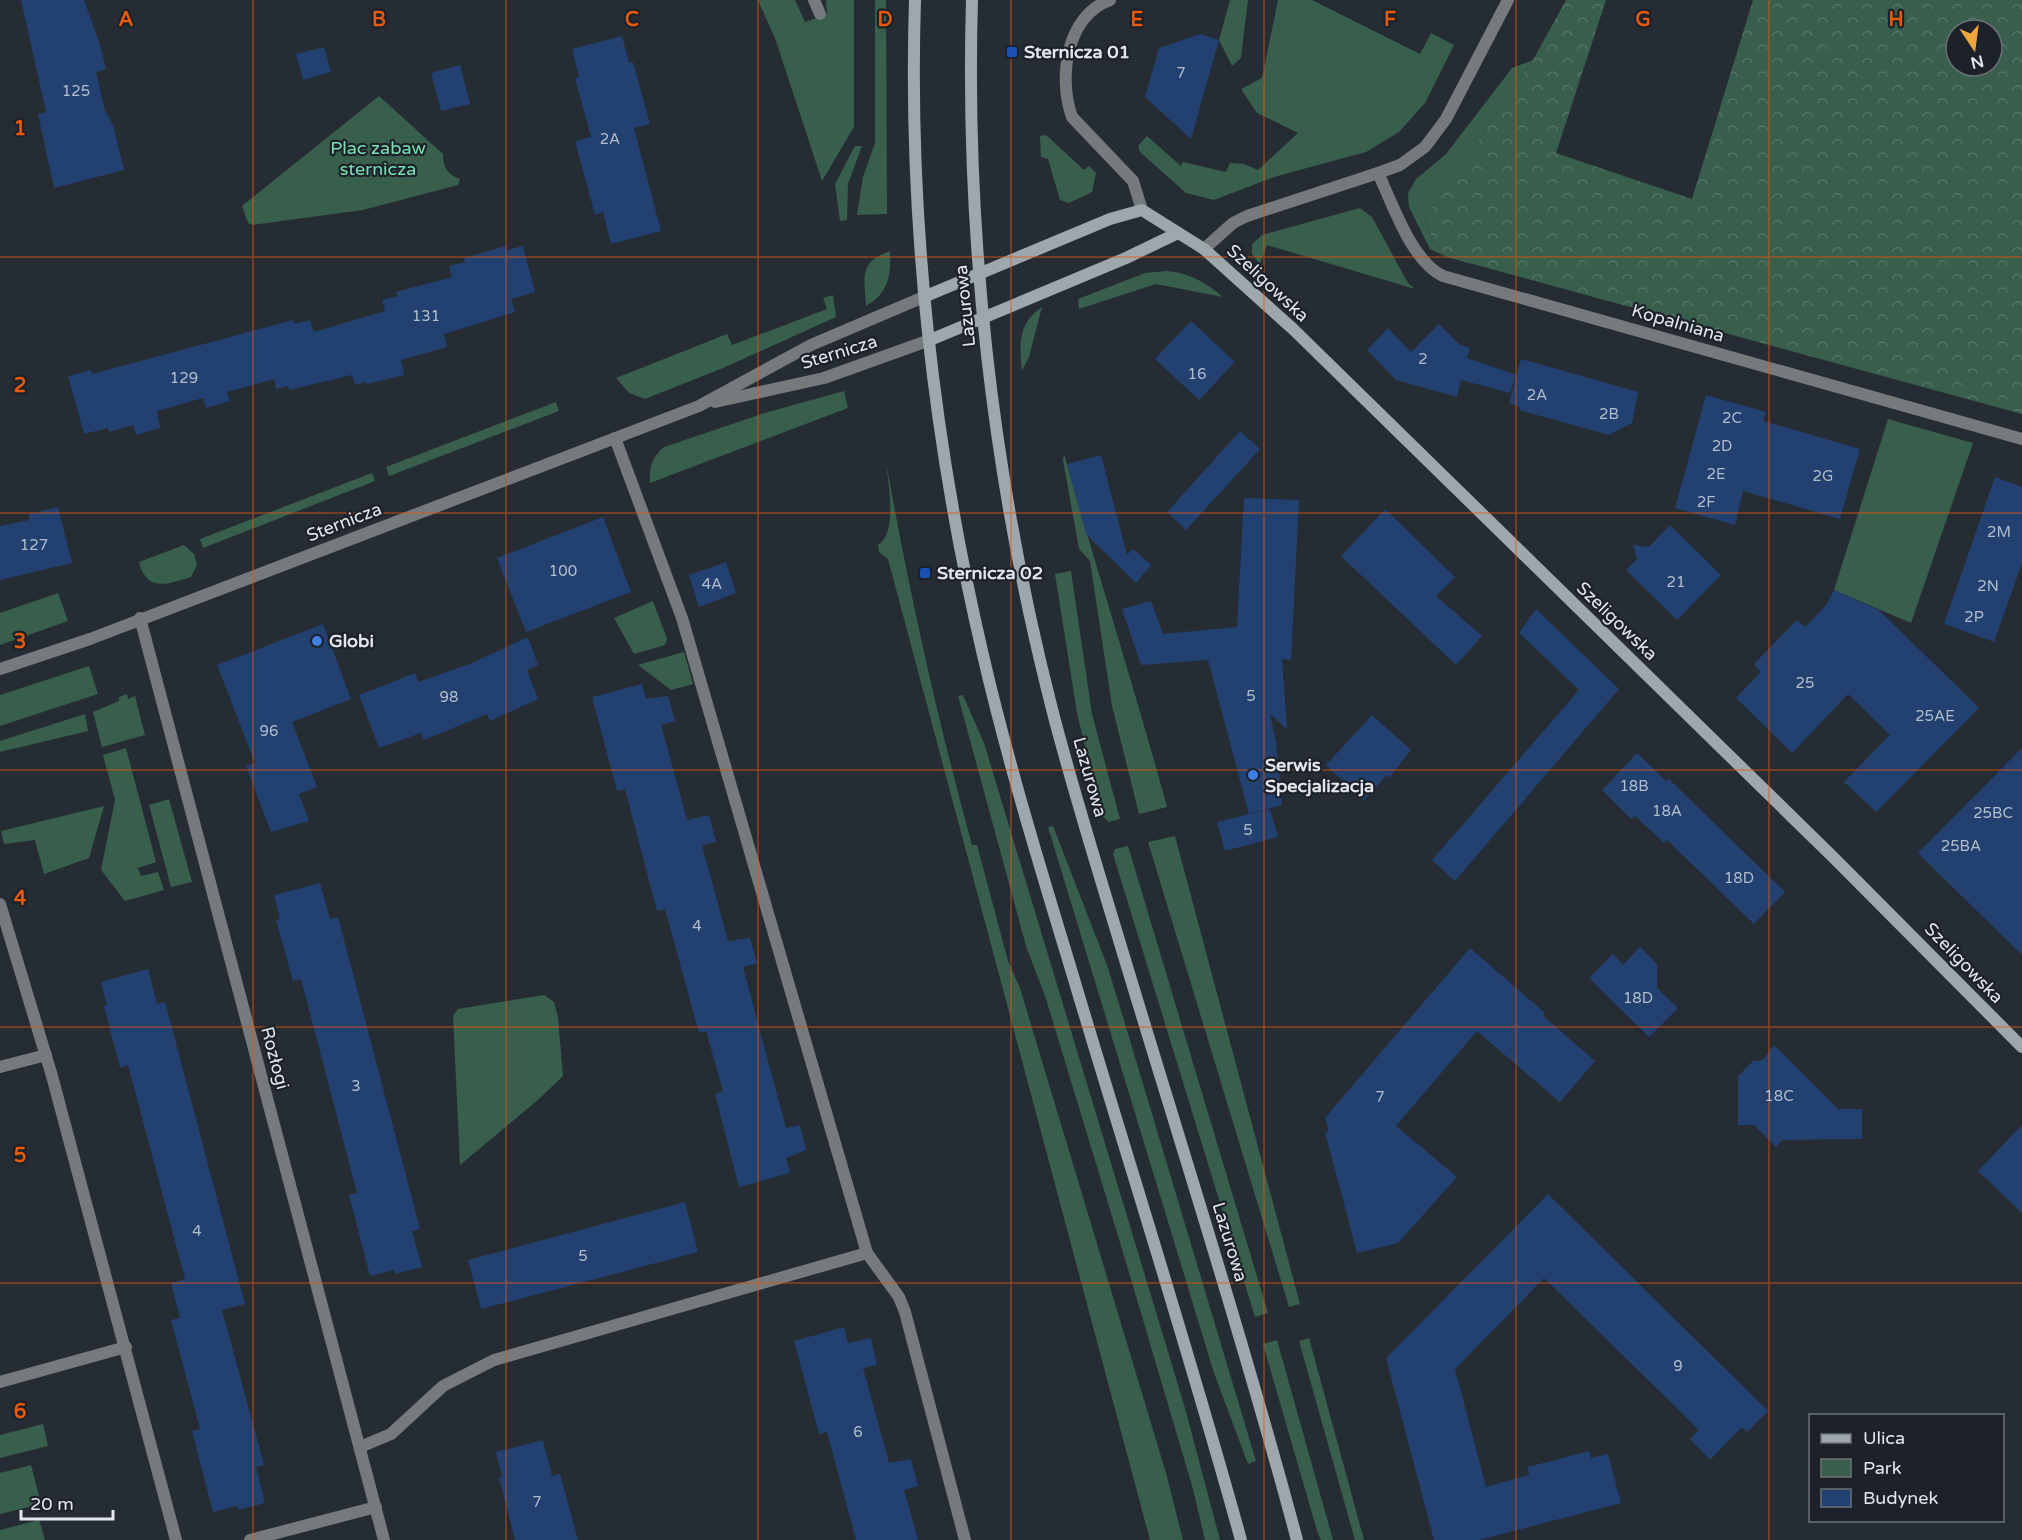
<svg xmlns="http://www.w3.org/2000/svg" width="2022" height="1540" font-family="'Varela Round',sans-serif">
<style>
.green{fill:#385e4c}
.forest{fill:url(#forest-crowns);fill-rule:evenodd}
.building{fill:#224170}
.lines{fill:none;stroke-linecap:round;stroke-linejoin:round}
.street{stroke:#757a7d;stroke-width:12}
.secondary{stroke:#9ea7ab;stroke-width:12}
.grid{fill:none;stroke:#e8590c;stroke-width:1.5;stroke-opacity:0.55}
.transit-dot{fill:#1a4fb4;stroke:#1d222a;stroke-width:2}
.shop-dot{fill:#3f7fe0;stroke:#1d222a;stroke-width:2}
.labels{text-anchor:middle;dominant-baseline:central;stroke-width:4.5;stroke-linejoin:round;paint-order:stroke}
.number-label{font-size:15px;fill:#b3becd}
.poi-label{font-size:18px;font-weight:bold;fill:#e3e7ec;stroke:#1d222a;text-anchor:start}
.park-label{font-size:18px;fill:#79e0b0;stroke:#1d222a}
.street-label{font-size:18px;fill:#e3e7ec;stroke:#1d222a}
.grid-label{font-size:20px;text-anchor:middle;font-weight:bold;fill:#e8590c;stroke:#1d222a;stroke-width:4.5;stroke-linejoin:round;paint-order:stroke}
</style>
<defs>
<pattern id="forest-crowns" width="20" height="18" patternUnits="userSpaceOnUse" patternTransform="scale(1.5)"><rect width="20" height="18" fill="#385e4c"/><path d="M2 6a3 3 0 1 1 6 0M12 15a3 3 0 1 1 6 0" fill="none" stroke="#557566"/></pattern>
</defs>
<rect width="100%" height="100%" fill="#262c34"/>
<g class="green">
<path d="M758,0H795L805,22L827,14L826,0H854V127L822,181L776,41Z"/>
<path d="M875,0H886L887,214L857,215L863,177L875,143Z"/>
<path d="M1230,0H1248L1241,58L1232,66L1219,40Z"/>
<path d="M1278,0H1312L1420,54L1431,33L1454,45L1425,103L1399,132L1366,152L1274,177L1214,200L1186,193L1140,152L1138,146L1147,136L1181,166L1183,162L1226,172L1230,163L1244,164L1258,170L1298,133L1257,113L1241,89L1262,78Z"/>
<path d="M1533,60L1425,218L1433,242L1447,257L1430,249L1409,207L1408,193L1416,179L1446,154L1512,68Z"/>
<path d="M379,96L443,154C443,166 447,175 460,179L458,185L363,210L253,225L248,223L242,206Z"/>
<path d="M1046,135L1084,170L1089,166L1096,173L1092,192L1069,203L1060,200L1048,159L1041,157L1040,136Z"/>
<path d="M855,146H862L848,184L847,220L840,221L835,184Z"/>
<path d="M1360,208L1372,217L1408,283L1415,289L1267,245L1260,264L1252,254V244L1262,235Z"/>
<path d="M890,251C891,275 889,293 866,306C864,276 859,262 890,251Z"/>
<path d="M1167,271C1189,273 1206,282 1223,297L1156,284L1079,309L1078,299L1145,273Z"/>
<path d="M833,295L836,317L723,368L645,399L629,393L616,378L727,334L732,345L827,309L823,298Z"/>
<path d="M1042,307L1029,357L1022,371C1019,345 1018,323 1042,307Z"/>
<path d="M844,391L848,408L650,483C649,467 652,457 664,447L768,412Z"/>
<path d="M556,402L559,411L389,476L386,467Z"/>
<path d="M1888,419L1973,443L1911,623L1834,590Z"/>
<path d="M1064,454C1097,572 1135,689 1167,807L1139,814L1112,706L1090,561L1079,549L1063,460Z"/>
<path d="M886,462C909,591 937,718 972,845H977L1008,961L1020,988L1166,1473L1183,1540H1150L888,559L879,552L878,545C898,534 888,482 886,462Z"/>
<path d="M372,473L375,481L203,548L200,539Z"/>
<path d="M184,545L194,554L197,565L191,577C168,584 147,593 139,562Z"/>
<path d="M1071,571L1092,714L1120,819L1109,822L1102,816L1077,713L1055,574Z"/>
<path d="M58,593L68,621L0,645V613Z"/>
<path d="M653,601L667,639L665,645L634,654L614,618Z"/>
<path d="M684,652L693,684L671,690L638,665Z"/>
<path d="M89,666L98,694L0,726V695Z"/>
<path d="M127,694L128,699L135,696L145,735L102,747L93,712L119,701V697Z"/>
<path d="M963,695L984,743L1185,1408L1220,1540H1205L1193,1489L1125,1259L1046,999L1026,946L958,696Z"/>
<path d="M85,714L88,731L0,752V741Z"/>
<path d="M126,748L156,862L138,868L141,876L158,872L164,890L125,901L101,870L115,800L103,755Z"/>
<path d="M169,799L192,882L171,887L149,805Z"/>
<path d="M104,806L89,858L44,874L35,840L4,844L1,831Z"/>
<path d="M1053,826L1107,965L1123,1017L1256,1461L1248,1464L1214,1373L1048,827Z"/>
<path d="M1175,836L1300,1304L1289,1307L1148,842Z"/>
<path d="M1128,846L1268,1313L1255,1317L1113,854L1115,849Z"/>
<path d="M544,995L554,1002L558,1017L563,1076L539,1099L460,1165L453,1016L458,1009Z"/>
<path d="M1309,1338L1364,1540H1355L1299,1341Z"/>
<path d="M1277,1340L1333,1540H1321L1318,1534L1263,1344Z"/>
<path d="M43,1424L48,1446L0,1458V1435Z"/>
<path d="M31,1465L41,1504L0,1514V1473Z"/>
<path d="M39,1520L45,1540H0V1530Z"/>
</g>
<path class="forest" d="M1566,0H1606L1556,153L1692,199L1753,0H2022V414L1447,257L1433,242L1425,218L1533,60ZM1956,30H1992V66H1956Z"/>
<g class="building">
<path d="M21,0H84L100,45L106,69L96,72L105,111L113,125L124,170L54,188L38,114L46,112Z"/>
<path d="M1200,34L1219,40L1191,139L1145,97L1159,48Z"/>
<path d="M622,36L629,63L633,62L650,124L634,128L661,231L611,244L603,212L595,215L575,141L591,137L575,78L579,77L572,49Z"/>
<path d="M324,47L331,72L303,80L296,54Z"/>
<path d="M460,65L470,104L441,111L431,73Z"/>
<path d="M506,246L507,250L523,246L535,292L511,299L515,312L444,334L447,347L401,360L404,375L367,384L366,382L355,385L352,375L289,390L288,386L276,389L274,379L227,392L230,401L206,408L203,398L157,411L160,428L136,435L133,425L109,432L108,428L84,434L68,376L91,370L92,374L293,320L294,324L310,320L314,332L385,311L382,300L398,296L396,292L452,277L449,266L465,262L464,258Z"/>
<path d="M1191,321L1235,362L1199,400L1155,359Z"/>
<path d="M1439,324L1460,345L1470,348L1467,358L1516,375L1510,393L1461,380L1457,397L1396,380L1367,350L1388,328L1411,352Z"/>
<path d="M1521,359L1638,392L1632,423L1609,435L1519,410L1520,407L1509,403Z"/>
<path d="M1706,395L1766,412L1763,421L1860,449L1840,519L1743,491L1735,525L1675,508Z"/>
<path d="M1240,431L1260,449L1186,530L1167,512Z"/>
<path d="M1101,455L1127,555L1133,549L1151,565L1136,583L1086,534L1067,464Z"/>
<path d="M1995,477L2022,487V563L1994,642L1944,624Z"/>
<path d="M1244,498L1299,500L1291,660L1282,659L1287,729L1270,714L1276,742L1282,805L1249,814L1208,660L1141,665L1122,609L1151,601L1163,634L1237,627Z"/>
<path d="M58,507L72,563L0,580V526L29,520V514Z"/>
<path d="M1385,509L1455,577L1436,596L1482,636L1456,665L1341,556Z"/>
<path d="M603,517L631,592L526,632L497,558Z"/>
<path d="M1670,525L1721,575L1677,620L1626,570L1637,559L1633,545L1649,547Z"/>
<path d="M726,562L736,593L699,607L689,575Z"/>
<path d="M1834,590L1879,610L1979,708L1876,812L1844,782L1890,735L1848,694L1792,753L1736,698L1761,672L1754,664L1797,620L1805,627L1826,605Z"/>
<path d="M1536,609L1619,689L1455,881L1432,860L1579,690L1519,633Z"/>
<path d="M323,624L351,699L292,722L317,787L299,794L309,821L271,832L246,766L255,763L217,665Z"/>
<path d="M528,637L538,665L527,670L538,699L490,721L487,714L424,740L421,733L379,748L359,695L415,673L418,682L472,663Z"/>
<path d="M642,684L646,699L668,696L675,721L661,725L687,820L709,815L716,842L702,845L728,941L750,938L757,963L743,967L786,1128L800,1125L806,1150L786,1158L790,1173L739,1187L715,1094L723,1091L706,1031L699,1033L665,909L657,911L625,789L617,791L592,697Z"/>
<path d="M1372,715L1411,750L1390,777L1387,775L1364,800L1326,765Z"/>
<path d="M2022,748V955L1918,853Z"/>
<path d="M1637,753L1666,781L1669,779L1785,892L1754,924L1667,840L1664,843L1635,816L1631,819L1602,790Z"/>
<path d="M1270,809L1278,837L1225,851L1217,822Z"/>
<path d="M320,883L330,919L338,917L420,1229L412,1231L422,1267L395,1274L394,1270L370,1276L349,1195L357,1193L301,979L293,981L276,920L280,919L274,895Z"/>
<path d="M1640,947L1657,964V988L1678,1008L1649,1037L1589,978L1613,954L1623,965Z"/>
<path d="M1470,948L1545,1013L1543,1016L1595,1061L1560,1102L1477,1031L1396,1126L1457,1177L1398,1243L1357,1253L1325,1132L1329,1131L1325,1118Z"/>
<path d="M148,969L157,1004L165,1002L245,1304L222,1310L264,1465L256,1467L265,1503L238,1510L237,1506L213,1512L192,1431L200,1429L171,1320L180,1318L171,1283L185,1279L128,1065L120,1068L104,1006L107,1005L101,982Z"/>
<path d="M1774,1045L1838,1109H1862V1139L1782,1140L1776,1147L1754,1125H1738V1076L1753,1061L1763,1060Z"/>
<path d="M2022,1125V1213L1978,1171Z"/>
<path d="M1548,1194L1768,1411L1747,1432L1742,1427L1710,1460L1690,1439L1699,1430L1544,1278L1455,1369L1486,1487L1529,1475L1528,1467L1589,1451L1591,1458L1608,1454L1621,1503L1479,1540H1434L1386,1358Z"/>
<path d="M685,1202L698,1252L481,1309L468,1260Z"/>
<path d="M844,1327L848,1343L871,1338L877,1365L863,1368L889,1463L911,1459L918,1486L904,1490L918,1540H856L827,1432L819,1434L794,1341Z"/>
<path d="M543,1440L552,1476L560,1474L578,1540H515L499,1477H502L496,1452Z"/>
</g>
<g class="lines">
<g class="street">
<path d="M814,0L820,14"/>
<path d="M1110,0C1066,16 1058,78 1072,117L1133,181L1142,210"/>
<path d="M1378,173L1400,165L1425,147L1446,119L1508,0"/>
<path d="M1204,249L1233,223L1247,216L1378,173C1393,204 1411,261 1443,276L2022,439"/>
<path d="M715,402L824,378L930,340"/>
<path d="M615,438L682,618L867,1253L899,1297L905,1312L965,1540"/>
<path d="M140,618L384,1540"/>
<path d="M0,669L90,639L699,406L811,345L926,296"/>
<path d="M0,904L52,1076L176,1540"/>
<path d="M0,1067L46,1055"/>
<path d="M0,1382L126,1347"/>
<path d="M360,1447L391,1434L443,1386L494,1360L867,1253"/>
<path d="M250,1540L376,1507"/>
</g>
<g class="secondary">
<path d="M915,0C908,218 933,442 983,655C1008,763 1041,870 1073,976C1129,1164 1189,1351 1241,1540"/>
<path d="M972,0C965,237 993,479 1052,709C1071,783 1094,857 1116,930C1177,1133 1242,1335 1297,1540"/>
<path d="M926,296L1110,219L1142,210L1204,249L1293,329L1834,858L2022,1047"/>
<path d="M930,340L1126,258L1178,233"/>
</g>
</g>
<path class="grid" d="M253,0V1540M506,0V1540M758,0V1540M1011,0V1540M1264,0V1540M1516,0V1540M1769,0V1540M0,257H2022M0,513H2022M0,770H2022M0,1027H2022M0,1283H2022"/>
<g class="transit-dot">
<rect x="1006" y="46" width="12" height="12" rx="3"/>
<rect x="919" y="567" width="12" height="12" rx="3"/>
</g>
<g class="shop-dot">
<circle cx="317" cy="641" r="6"/>
<circle cx="1253" cy="775" r="6"/>
</g>
<g class="labels">
<g class="number-label">
<text x="1181" y="73">7</text>
<text x="76" y="91">125</text>
<text x="610" y="139">2A</text>
<text x="426" y="316">131</text>
<text x="1423" y="359">2</text>
<text x="1197" y="374">16</text>
<text x="184" y="378">129</text>
<text x="1537" y="395">2A</text>
<text x="1609" y="414">2B</text>
<text x="1732" y="418">2C</text>
<text x="1722" y="446">2D</text>
<text x="1716" y="474">2E</text>
<text x="1823" y="476">2G</text>
<text x="1706" y="502">2F</text>
<text x="1999" y="532">2M</text>
<text x="34" y="545">127</text>
<text x="563" y="571">100</text>
<text x="1676" y="582">21</text>
<text x="712" y="584">4A</text>
<text x="1988" y="586">2N</text>
<text x="1974" y="617">2P</text>
<text x="1805" y="683">25</text>
<text x="1251" y="696">5</text>
<text x="449" y="697">98</text>
<text x="1935" y="716">25AE</text>
<text x="269" y="731">96</text>
<text x="1634" y="786">18B</text>
<text x="1667" y="811">18A</text>
<text x="1993" y="813">25BC</text>
<text x="1248" y="830">5</text>
<text x="1961" y="846">25BA</text>
<text x="1739" y="878">18D</text>
<text x="697" y="926">4</text>
<text x="1638" y="998">18D</text>
<text x="356" y="1086">3</text>
<text x="1779" y="1096">18C</text>
<text x="1380" y="1097">7</text>
<text x="197" y="1231">4</text>
<text x="583" y="1256">5</text>
<text x="1678" y="1366">9</text>
<text x="858" y="1432">6</text>
<text x="537" y="1502">7</text>
</g>
<g class="poi-label">
<text x="1024" y="52">Sternicza 01</text>
<text x="937" y="573">Sternicza 02</text>
<text x="329" y="641">Globi</text>
<text x="1265" y="765">Serwis<tspan x="1265" dy="21">Specjalizacja</tspan></text>
</g>
<g class="park-label">
<text x="378" y="148">Plac zabaw<tspan x="378" dy="21">sternicza</tspan></text>
</g>
<g class="street-label">
<text transform="translate(1268 283) rotate(43)">Szeligowska</text>
<text transform="translate(965 306) rotate(-96)">Lazurowa</text>
<text transform="translate(1678 323) rotate(16)">Kopalniana</text>
<text transform="translate(839 352) rotate(-17)">Sternicza</text>
<text transform="translate(344 522) rotate(-21)">Sternicza</text>
<text transform="translate(1617 621) rotate(44)">Szeligowska</text>
<text transform="translate(1090 777) rotate(74)">Lazurowa</text>
<text transform="translate(1964 963) rotate(46)">Szeligowska</text>
<text transform="translate(275 1058) rotate(75)">Rozłogi</text>
<text transform="translate(1230 1242) rotate(73)">Lazurowa</text>
</g>
</g>
<g class="grid-label">
<text x="126" y="26">A</text>
<text x="379" y="26">B</text>
<text x="632" y="26">C</text>
<text x="885" y="26">D</text>
<text x="1137" y="26">E</text>
<text x="1390" y="26">F</text>
<text x="1643" y="26">G</text>
<text x="1896" y="26">H</text>
<text x="20" y="135">1</text>
<text x="20" y="392">2</text>
<text x="20" y="648">3</text>
<text x="20" y="905">4</text>
<text x="20" y="1162">5</text>
<text x="20" y="1418">6</text>
</g>
<rect x="1809" y="1414" width="195" height="108" fill="#1d222a" stroke="#6c7178" stroke-width="1.5"/>
<rect x="1821" y="1434" width="30" height="9" fill="#9ea7ab" stroke="#6c7178" stroke-width="1.5"/>
<text x="1863" y="1444" font-size="18" fill="#e3e7ec">Ulica</text>
<rect x="1821" y="1459" width="30" height="18" fill="#385e4c" stroke="#6c7178" stroke-width="1.5"/>
<text x="1863" y="1474" font-size="18" fill="#e3e7ec">Park</text>
<rect x="1821" y="1489" width="30" height="18" fill="#224170" stroke="#6c7178" stroke-width="1.5"/>
<text x="1863" y="1504" font-size="18" fill="#e3e7ec">Budynek</text>
<g transform="translate(1974 48) rotate(167)"><circle r="28" fill="#1d222a" stroke="#6c7178" stroke-width="1.5"/>
<path d="M0-4.5L10 22L0 15L-10 22Z" fill="#efa73d"/>
<text y="-9" font-size="16" font-weight="bold" text-anchor="middle" fill="#e3e7ec">N</text>
</g>
<path d="M21 1510v9h92v-9" fill="none" stroke="#e3e7ec" stroke-width="3"/>
<text x="30" y="1510" font-size="18" fill="#e3e7ec" stroke="#1d222a" stroke-width="4.5" paint-order="stroke">20 m</text>
</svg>
